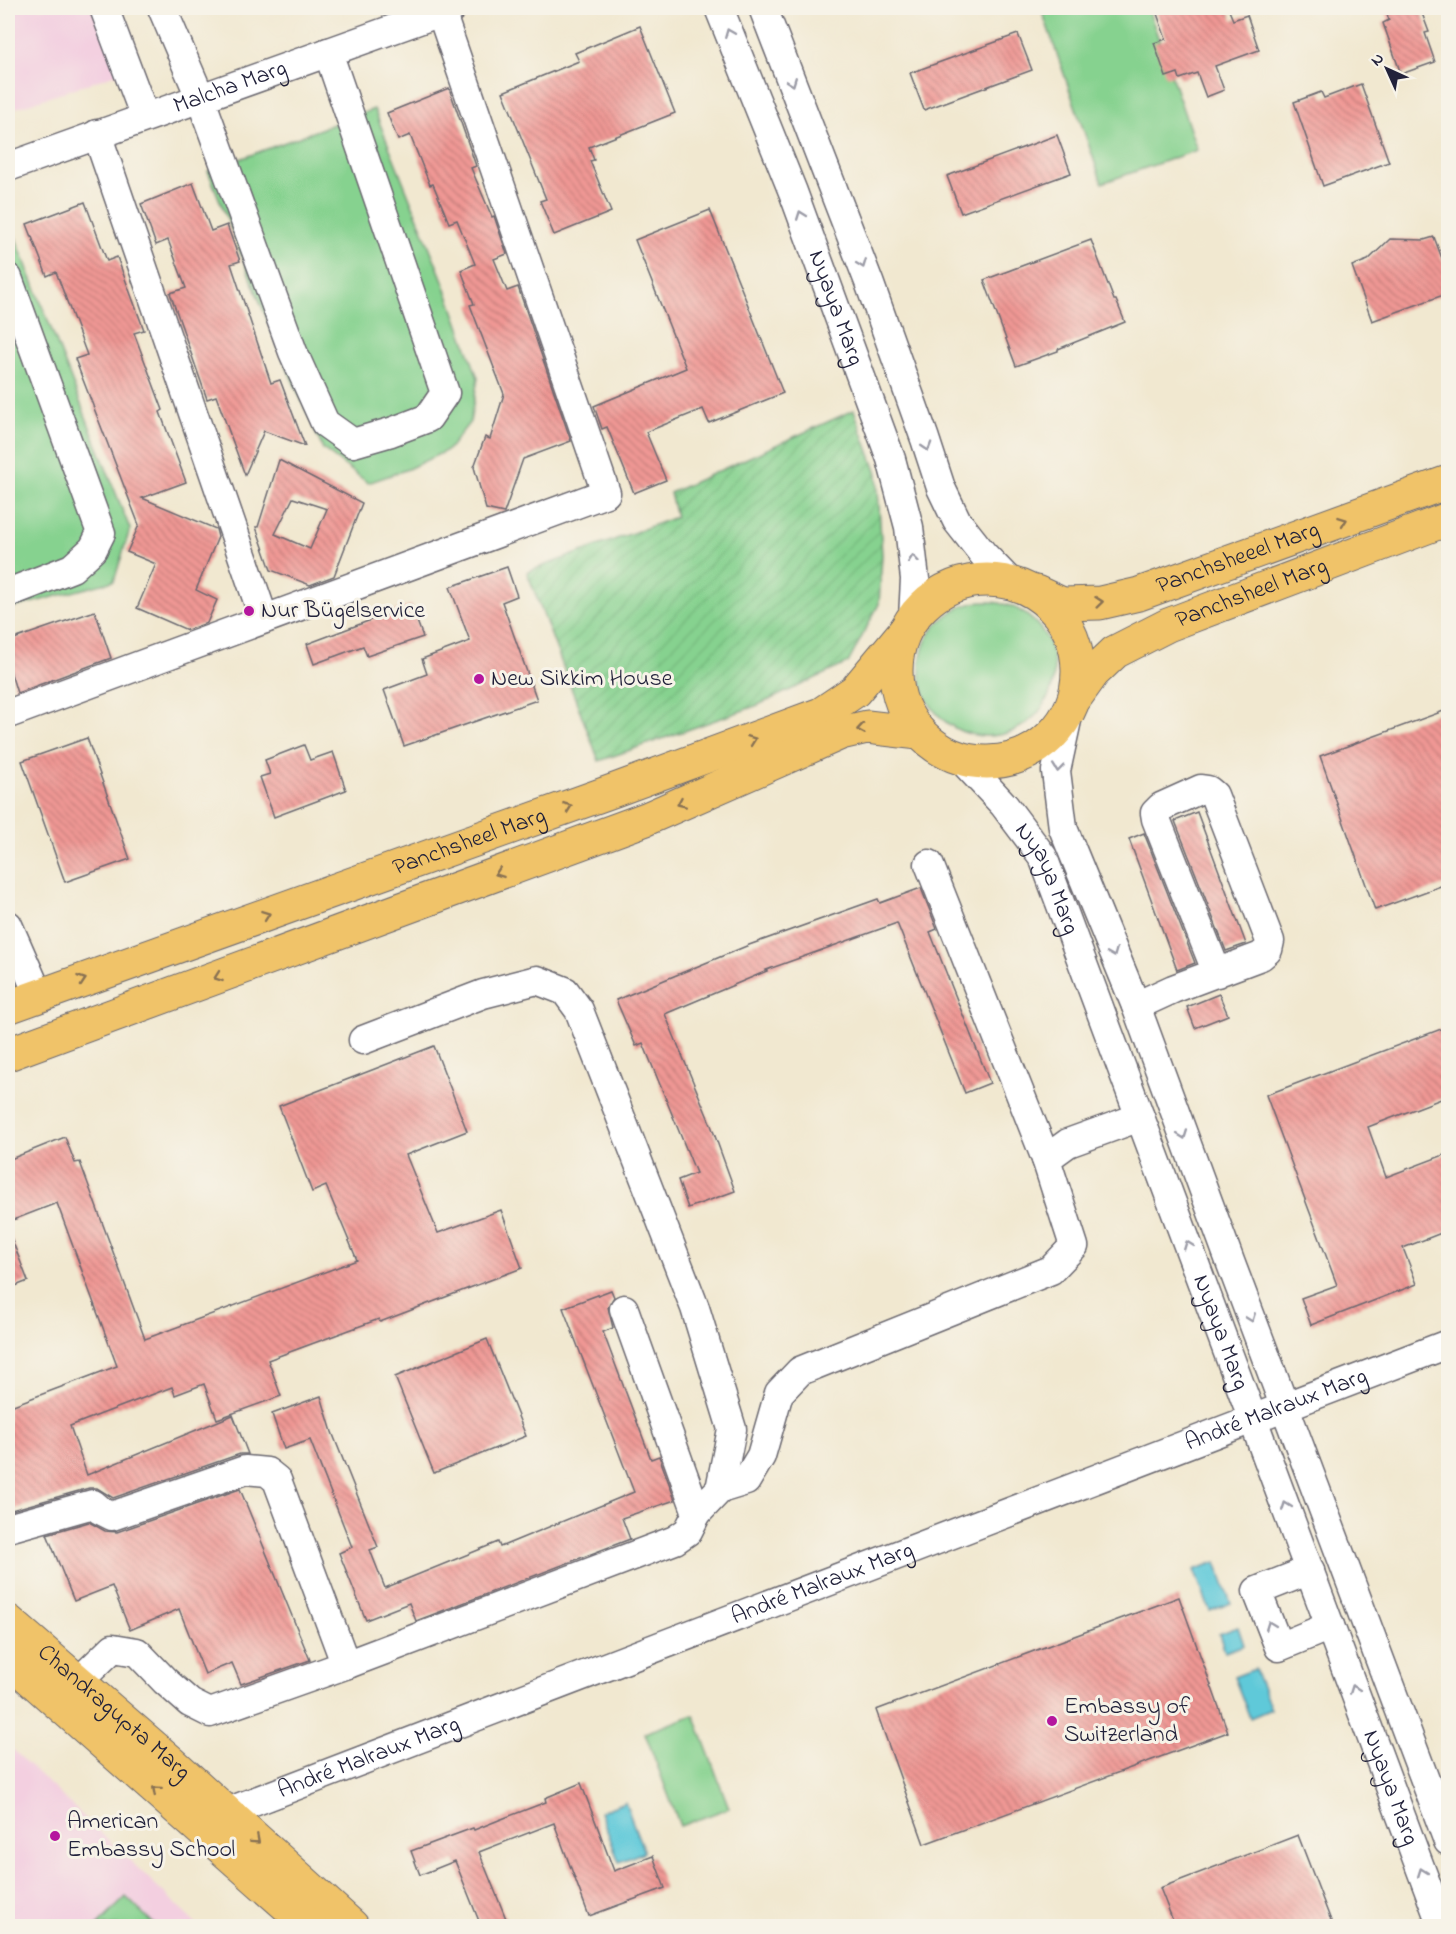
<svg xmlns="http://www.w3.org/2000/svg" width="1456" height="1934" font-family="'Indie Flower',sans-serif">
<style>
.built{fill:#f3cfe0}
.green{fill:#86d28f;stroke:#547a65;stroke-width:1.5}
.garden{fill:url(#garden-furrows);stroke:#547a65;stroke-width:1.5}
.water{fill:#5fc9d9;stroke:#40768a;stroke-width:1.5}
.building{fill:url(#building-back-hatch);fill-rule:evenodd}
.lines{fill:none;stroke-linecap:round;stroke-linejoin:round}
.minor-casing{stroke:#6a676f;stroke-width:31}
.major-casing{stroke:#6a676f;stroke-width:35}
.minor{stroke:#fff;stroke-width:28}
.major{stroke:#f0c369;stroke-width:33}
.oneway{stroke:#9c9ca7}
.oneway2{stroke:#897252}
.poi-dot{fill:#b5179e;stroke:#f7f3e8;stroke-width:2}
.labels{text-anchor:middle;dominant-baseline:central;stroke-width:6;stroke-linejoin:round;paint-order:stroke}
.street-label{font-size:24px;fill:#22223b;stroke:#f7f3e8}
.poi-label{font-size:24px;fill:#22223b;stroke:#f7f3e8;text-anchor:start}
</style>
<defs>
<pattern id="garden-furrows" width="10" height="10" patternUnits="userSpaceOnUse" patternTransform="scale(1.5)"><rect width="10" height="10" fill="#86d28f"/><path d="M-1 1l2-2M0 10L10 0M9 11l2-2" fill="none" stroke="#73b47c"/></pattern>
<pattern id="building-back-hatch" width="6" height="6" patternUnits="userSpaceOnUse" patternTransform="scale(1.5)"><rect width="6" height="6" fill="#f09894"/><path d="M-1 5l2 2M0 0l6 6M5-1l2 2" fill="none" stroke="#c27c7a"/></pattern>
</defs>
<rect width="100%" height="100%" fill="#f7f3e8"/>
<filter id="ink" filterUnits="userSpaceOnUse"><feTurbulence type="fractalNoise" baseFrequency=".0167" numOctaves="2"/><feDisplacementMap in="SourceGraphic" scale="12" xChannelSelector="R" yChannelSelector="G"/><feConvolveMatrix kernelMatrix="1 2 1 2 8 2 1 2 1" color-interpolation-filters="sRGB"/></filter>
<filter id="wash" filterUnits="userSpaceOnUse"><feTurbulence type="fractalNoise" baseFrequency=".008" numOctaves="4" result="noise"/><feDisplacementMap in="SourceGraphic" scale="24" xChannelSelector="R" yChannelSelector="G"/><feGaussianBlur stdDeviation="1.35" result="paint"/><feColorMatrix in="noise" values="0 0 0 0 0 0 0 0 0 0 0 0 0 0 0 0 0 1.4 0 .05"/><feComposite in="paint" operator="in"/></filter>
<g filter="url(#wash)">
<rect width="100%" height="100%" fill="#f1e8d0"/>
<g class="built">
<path d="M8,8H119L140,66L8,111Z"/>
<path d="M8,1745L199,1926H8Z"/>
</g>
<g class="green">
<path d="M1041,8H1148L1197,150L1102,183Z"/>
<path d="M374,109L442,278L478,378L470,422L448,450L408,469L368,483L323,449L280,352L208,171Z"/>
<path d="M12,229L130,529L114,581L8,609V231Z"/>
<circle cx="987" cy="669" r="67"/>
<path d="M694,1715L729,1808L680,1826L645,1733Z"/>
<path d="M126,1897L156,1926H97Z"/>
</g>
<path class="garden" d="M854,410L877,474L882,555L879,604L848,663L758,705L599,761L527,572L676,517L670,493Z"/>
<g class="water">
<path d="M1216,1562L1231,1603L1210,1611L1194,1570Z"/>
<path d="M1238,1627L1244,1645L1225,1652L1219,1634Z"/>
<path d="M1255,1669L1271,1709L1250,1718L1234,1677Z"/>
<path d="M625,1802L644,1852L619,1862L600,1812Z"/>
</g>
<g id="blocks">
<g class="building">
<path d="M1155,8H1228L1233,20L1247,15L1259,50L1215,66L1224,90L1206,97L1197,73L1180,79L1178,73L1166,77L1154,43L1166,39Z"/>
<path d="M1385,8H1420L1429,32L1425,33L1435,62L1401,74L1383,23L1389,20Z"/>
<path d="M640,26L675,113L589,147L594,160L590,161L611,212L554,235L540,201L546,199L503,92L579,61L575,53Z"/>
<path d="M1018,34L1032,70L924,110L910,73Z"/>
<path d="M1361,84L1389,162L1323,186L1294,102L1321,92L1324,98Z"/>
<path d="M449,88L476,166L471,168L492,217L494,216L507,254L494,259L507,291L518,287L571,441L523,459L504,513L486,509L474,467L485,437L490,439L504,394L470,305L474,304L461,270L475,264L457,220L449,223L433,184L430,185L410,135L398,140L387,113Z"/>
<path d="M1057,135L1071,173L961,213L947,176Z"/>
<path d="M193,183L211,231L227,225L240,261L231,264L271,383L280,380L305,446L264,431L245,475L216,396L207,399L170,293L186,288L168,240L156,245L141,204Z"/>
<path d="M85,202L107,261L117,257L144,330L134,333L163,410L160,412L186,482L142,498L216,529L218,537L196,590L217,600L207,623L187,630L137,608L156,564L127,552L139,525L75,359L87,355L56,272L47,276L27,224Z"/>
<path d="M710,210L783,393L709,423L703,409L646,432L666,480L634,493L607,427L602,429L594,406L686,368L635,240Z"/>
<path d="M1434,237L1449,277V293L1372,321L1352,266L1368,260L1390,239L1424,240Z"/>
<path d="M1091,240L1114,300H1116L1125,322L1058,349V351L1016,366L984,280Z"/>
<path d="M279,460L362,503L334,576L310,585L271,570L256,527H258ZM293,498L327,509L310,549L275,534Z"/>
<path d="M507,567L517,596L502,602L537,700L404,746L384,690L427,674L422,659L470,641L450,587Z"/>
<path d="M411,605L423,637L367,656L363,646L314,664L307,644Z"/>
<path d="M95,611L111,658L17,693L8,664V641Z"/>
<path d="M1449,709V883L1375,910L1320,756Z"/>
<path d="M87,738L130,859L65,882L22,761Z"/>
<path d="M304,745L310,760L333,752L346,790L274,817L260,777L270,774L265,760Z"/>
<path d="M1197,812L1246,944L1226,951L1175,821Z"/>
<path d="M1144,833L1195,963L1177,970L1129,839Z"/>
<path d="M921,888L937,929L930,932L990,1083L965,1093L897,923L766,970L767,971L665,1014L711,1125L735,1191L688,1208L678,1180L696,1173L643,1043L636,1046L616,1000L749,945L878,899L880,903Z"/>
<path d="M1219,994L1228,1015L1195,1028L1187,1007Z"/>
<path d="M1449,1026V1096L1368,1127L1386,1177L1449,1153V1230L1403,1248L1417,1284L1311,1325L1301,1298L1337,1285L1266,1095Z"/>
<path d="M434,1046L467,1131L406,1155L438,1233L501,1210L522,1268L380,1322L379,1319L268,1360L281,1396L217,1419L204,1384L175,1395L172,1387L70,1426L87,1475L233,1415L248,1454H240L113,1498L97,1488H89L8,1511V1407L117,1366L57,1203L8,1222V1160L65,1137L75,1163L80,1162L145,1339L357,1260L326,1186L312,1192L279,1106Z"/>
<path d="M8,1232H9L28,1281L8,1289Z"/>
<path d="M611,1290L614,1297L608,1307L613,1328L603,1332L651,1459L659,1456L675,1500L622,1518L630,1539L416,1621L409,1603L366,1620L339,1553L352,1547L310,1440L284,1449L272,1414L321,1396L332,1432L378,1547L370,1550L385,1588L498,1542L500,1547L634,1492L563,1308Z"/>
<path d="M487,1339L526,1436L434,1473L395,1377Z"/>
<path d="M240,1489L310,1660L241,1684L232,1663L205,1674L179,1609L130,1630L112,1586L74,1601L47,1534L89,1522L105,1531L117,1532Z"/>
<path d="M1179,1597L1228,1732L924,1844L876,1710Z"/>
<path d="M581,1783L614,1871L653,1856L665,1888L589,1916L554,1823L479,1852L509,1926H481L455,1861L420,1875L411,1851L473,1828L474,1830L499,1820L546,1802L545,1798Z"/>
<path d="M1298,1835L1333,1926H1175L1160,1888Z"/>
</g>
</g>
</g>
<g filter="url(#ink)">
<use href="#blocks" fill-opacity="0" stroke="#6a676f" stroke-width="1.5"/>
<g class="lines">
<defs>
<g id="minor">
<path d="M104,8L145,117"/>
<path d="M162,8L200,97L293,352L325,423L353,443L391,432L428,418L445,393L328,52"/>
<path id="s1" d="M719,8L793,192L891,459L909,527L915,579L913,618"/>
<path d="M763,8L869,282L925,439L941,488L957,521L983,554L1010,582"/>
<path d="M97,134L264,619"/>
<path id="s2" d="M8,167L452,8"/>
<path d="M8,278L101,533L93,549L72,568L8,593"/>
<path d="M1069,711L1056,771L1063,828L1136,1006L1231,1264L1448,1841"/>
<path d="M8,714L606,493L441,12"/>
<path id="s3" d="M962,760L1004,805L1043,857L1442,1926"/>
<path d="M929,864L1046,1159"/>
<path d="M8,925L39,996"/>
<path d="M1136,1006L1173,989L1261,956L1268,950L1270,941L1214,795L1208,790L1201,789L1161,807L1155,813L1156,819L1217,973"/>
<path d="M363,1040L483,994L537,980L565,991L579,1010L695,1308L732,1429L720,1489L697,1513"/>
<path d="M720,1489L746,1481L761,1456L779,1393L800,1371L1051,1270L1074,1246L1046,1159L1068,1143L1140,1117"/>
<path d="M8,1528L93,1504L100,1510L112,1516L245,1470L267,1472L277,1480L341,1652L348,1664L675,1540L688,1531L697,1513L624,1309"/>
<path d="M1310,1570L1257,1591L1279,1647L1330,1626"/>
<path d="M78,1682L113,1648L137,1652L165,1681L190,1703L210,1713L348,1664"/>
<path id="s4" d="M209,1819L1448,1344"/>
</g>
<g id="major">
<circle cx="987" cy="671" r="91"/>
<path id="s5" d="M1036,592L1062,604L1100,603L1139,594L1448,482"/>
<path id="s6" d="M1075,698L1093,673L1115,652L1168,625L1448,519"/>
<path id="s7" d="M8,1007L615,790L821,714L855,691L904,632"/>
<path d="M8,1054L646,819L841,733L867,727L919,733"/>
<path id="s8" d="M8,1621L170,1761L352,1926"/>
<path d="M8,1659L310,1926"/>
</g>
</defs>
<use href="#minor" class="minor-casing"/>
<use href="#major" class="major-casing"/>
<use href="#minor" class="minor"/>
<use href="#major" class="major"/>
</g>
<defs><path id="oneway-chevron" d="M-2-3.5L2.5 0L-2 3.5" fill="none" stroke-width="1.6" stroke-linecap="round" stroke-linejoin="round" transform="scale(1.5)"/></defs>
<g class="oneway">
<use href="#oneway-chevron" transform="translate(729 33) rotate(-112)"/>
<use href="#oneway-chevron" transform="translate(792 82) rotate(69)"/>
<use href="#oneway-chevron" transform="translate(801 215) rotate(-110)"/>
<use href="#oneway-chevron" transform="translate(862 264) rotate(69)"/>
<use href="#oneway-chevron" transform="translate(927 447) rotate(73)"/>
<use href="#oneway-chevron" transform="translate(913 559) rotate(-96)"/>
<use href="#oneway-chevron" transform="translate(1058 768) rotate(96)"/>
<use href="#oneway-chevron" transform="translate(1113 953) rotate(68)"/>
<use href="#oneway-chevron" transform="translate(1183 1135) rotate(70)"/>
<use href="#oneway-chevron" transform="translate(1188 1245) rotate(-111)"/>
<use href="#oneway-chevron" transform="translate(1251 1318) rotate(69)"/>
<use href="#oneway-chevron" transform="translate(1286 1506) rotate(-110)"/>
<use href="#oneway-chevron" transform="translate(1270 1625) rotate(-111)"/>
<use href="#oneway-chevron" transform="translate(1354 1689) rotate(-110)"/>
<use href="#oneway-chevron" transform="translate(1422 1872) rotate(-110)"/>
</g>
<g class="oneway2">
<use href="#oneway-chevron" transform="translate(1343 521) rotate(-20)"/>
<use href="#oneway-chevron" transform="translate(1099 602) rotate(-6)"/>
<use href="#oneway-chevron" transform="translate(861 729) rotate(171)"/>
<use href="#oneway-chevron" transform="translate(752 740) rotate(-20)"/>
<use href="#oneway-chevron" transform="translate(681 803) rotate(156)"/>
<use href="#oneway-chevron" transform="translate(568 807) rotate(-20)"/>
<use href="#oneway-chevron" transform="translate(499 873) rotate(160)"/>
<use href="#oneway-chevron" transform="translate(266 915) rotate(-20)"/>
<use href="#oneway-chevron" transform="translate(218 977) rotate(160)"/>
<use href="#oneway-chevron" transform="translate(82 980) rotate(-19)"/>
<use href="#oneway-chevron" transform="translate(156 1790) rotate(-139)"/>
<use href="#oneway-chevron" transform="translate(256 1840) rotate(42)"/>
</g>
</g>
<g class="poi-dot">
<circle cx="249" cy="611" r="6"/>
<circle cx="479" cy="679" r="6"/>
<circle cx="1052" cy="1721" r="6"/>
<circle cx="55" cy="1836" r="6"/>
</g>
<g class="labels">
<g class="street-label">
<text stroke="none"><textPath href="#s2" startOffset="236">Malcha Marg</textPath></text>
<text stroke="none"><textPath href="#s1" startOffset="322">Nyaya Marg</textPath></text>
<text stroke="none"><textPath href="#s5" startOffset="212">Panchsheeel Marg</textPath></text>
<text stroke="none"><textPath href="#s6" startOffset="210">Panchsheel Marg</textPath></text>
<text stroke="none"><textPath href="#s7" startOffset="490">Panchsheel Marg</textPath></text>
<text stroke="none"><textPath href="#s3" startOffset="148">Nyaya Marg</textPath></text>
<text stroke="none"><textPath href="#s3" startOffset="634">Nyaya Marg</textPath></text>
<text stroke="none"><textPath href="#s4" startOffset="1143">André Malraux Marg</textPath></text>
<text stroke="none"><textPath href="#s4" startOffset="657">André Malraux Marg</textPath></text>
<text stroke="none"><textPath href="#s8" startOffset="140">Chandragupta Marg</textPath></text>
<text stroke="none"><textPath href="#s4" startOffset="171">André Malraux Marg</textPath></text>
<text stroke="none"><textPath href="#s3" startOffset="1120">Nyaya Marg</textPath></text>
</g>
<g class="poi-label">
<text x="261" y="611">Nur Bügelservice</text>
<text x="491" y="679">New Sikkim House</text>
<text x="1064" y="1707">Embassy of<tspan x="1064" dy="28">Switzerland</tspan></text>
<text x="67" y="1822">American<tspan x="67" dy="28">Embassy School</tspan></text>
</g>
</g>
<rect width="1456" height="1934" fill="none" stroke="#f7f3e8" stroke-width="30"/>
<g transform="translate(1387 69) rotate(315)" stroke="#f7f3e8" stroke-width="4.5" paint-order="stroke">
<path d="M0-4.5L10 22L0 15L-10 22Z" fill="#22223b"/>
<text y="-9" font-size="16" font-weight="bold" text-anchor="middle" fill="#22223b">N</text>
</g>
</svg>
